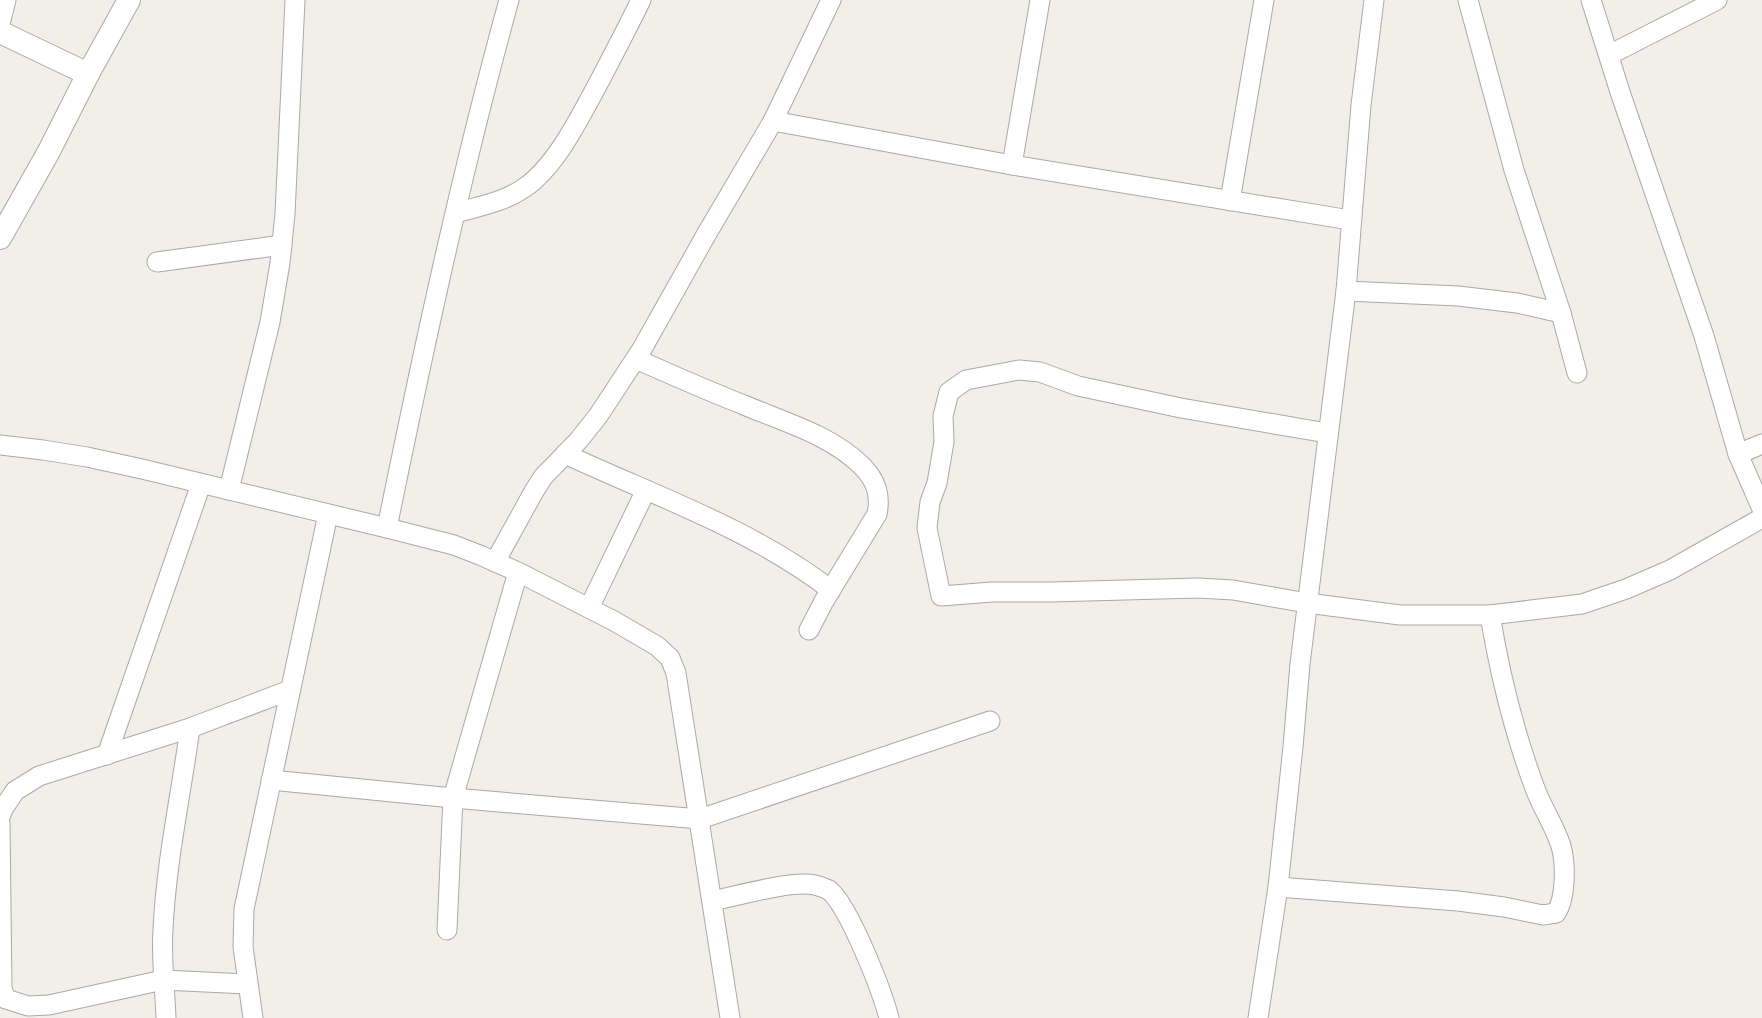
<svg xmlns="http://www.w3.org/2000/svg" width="1762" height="1018" font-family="Barlow,sans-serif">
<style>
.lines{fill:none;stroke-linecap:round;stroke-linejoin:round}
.minor-casing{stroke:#a9a9a9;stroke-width:21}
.tertiary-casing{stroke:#a9a9a9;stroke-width:24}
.minor{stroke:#fff;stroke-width:19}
.tertiary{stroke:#fff;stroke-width:22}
</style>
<rect width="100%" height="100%" fill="#f2efe9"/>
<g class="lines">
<defs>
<g id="minor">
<path d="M1468,0L1514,170L1561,313L1577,373"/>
<path d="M1591,0L1621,95L1704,336L1738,454L1762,509"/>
<path d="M0,24L6,0"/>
<path d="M1609,55L1717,0"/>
<path d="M773,121L1012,165L1350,220"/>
<path d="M1012,165L1040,0"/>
<path d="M1230,201L1264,0"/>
<path d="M456,213C480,206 504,202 524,188C556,167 581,115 599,82C613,55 628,27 641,0"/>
<path d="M157,262L282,245"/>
<path d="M1346,291L1458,296L1517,303L1561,313"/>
<path d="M636,359C672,375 708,391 744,405C784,422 831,435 862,466C876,480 881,495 877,514L824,601L809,630"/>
<path d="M1327,433L1181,408L1078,386L1040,372L1019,370L966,380L949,392L943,416L944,442L937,483L930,502L927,528L941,596L992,592H1051L1198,588L1233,590L1307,603L1400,615H1490L1582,604L1626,589L1670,570L1762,518"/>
<path d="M0,445L43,450L87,457L142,469L387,528L454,545L482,556L518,572L614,621L657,646L670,658L676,673L730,1018"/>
<path d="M565,454C655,496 752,529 831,590"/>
<path d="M1738,454L1762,444"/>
<path d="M229,490L270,322L280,263L285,214L295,0"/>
<path d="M387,528C423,351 461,174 509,0"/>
<path d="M495,562L533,493L543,477L578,441L598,416L642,349L706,235L773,121L831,0"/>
<path d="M589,608L646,490"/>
<path d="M107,755L201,484"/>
<path d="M271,780L453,798L700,819L990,721"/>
<path d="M0,817L3,809L15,791L39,776L190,728L290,690"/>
<path d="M0,822L2,989L6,999L28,1006L49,1005L163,980L247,984"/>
<path d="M1278,887L1458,901L1504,907L1543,915L1556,913C1566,898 1566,864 1561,846C1555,827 1543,809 1536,791C1514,733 1500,675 1490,615"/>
<path d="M712,901C738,896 791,880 815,885C819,886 825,888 829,890C849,906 882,991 889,1018"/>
<path d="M447,930L453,798L518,572"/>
<path d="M166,1018C165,989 161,959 163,930C166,862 181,795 190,728"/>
<path d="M253,1018L243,947L244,909L328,514"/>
<path d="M1258,1018L1278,887L1293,747L1300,664L1346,291L1361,105L1374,0"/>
</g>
<g id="tertiary">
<path d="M0,32L88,74"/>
<path d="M0,238L48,153L88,74L129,0"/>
</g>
</defs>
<use href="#minor" class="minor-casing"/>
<use href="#tertiary" class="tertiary-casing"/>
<use href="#minor" class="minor"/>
<use href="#tertiary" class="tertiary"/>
</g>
</svg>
